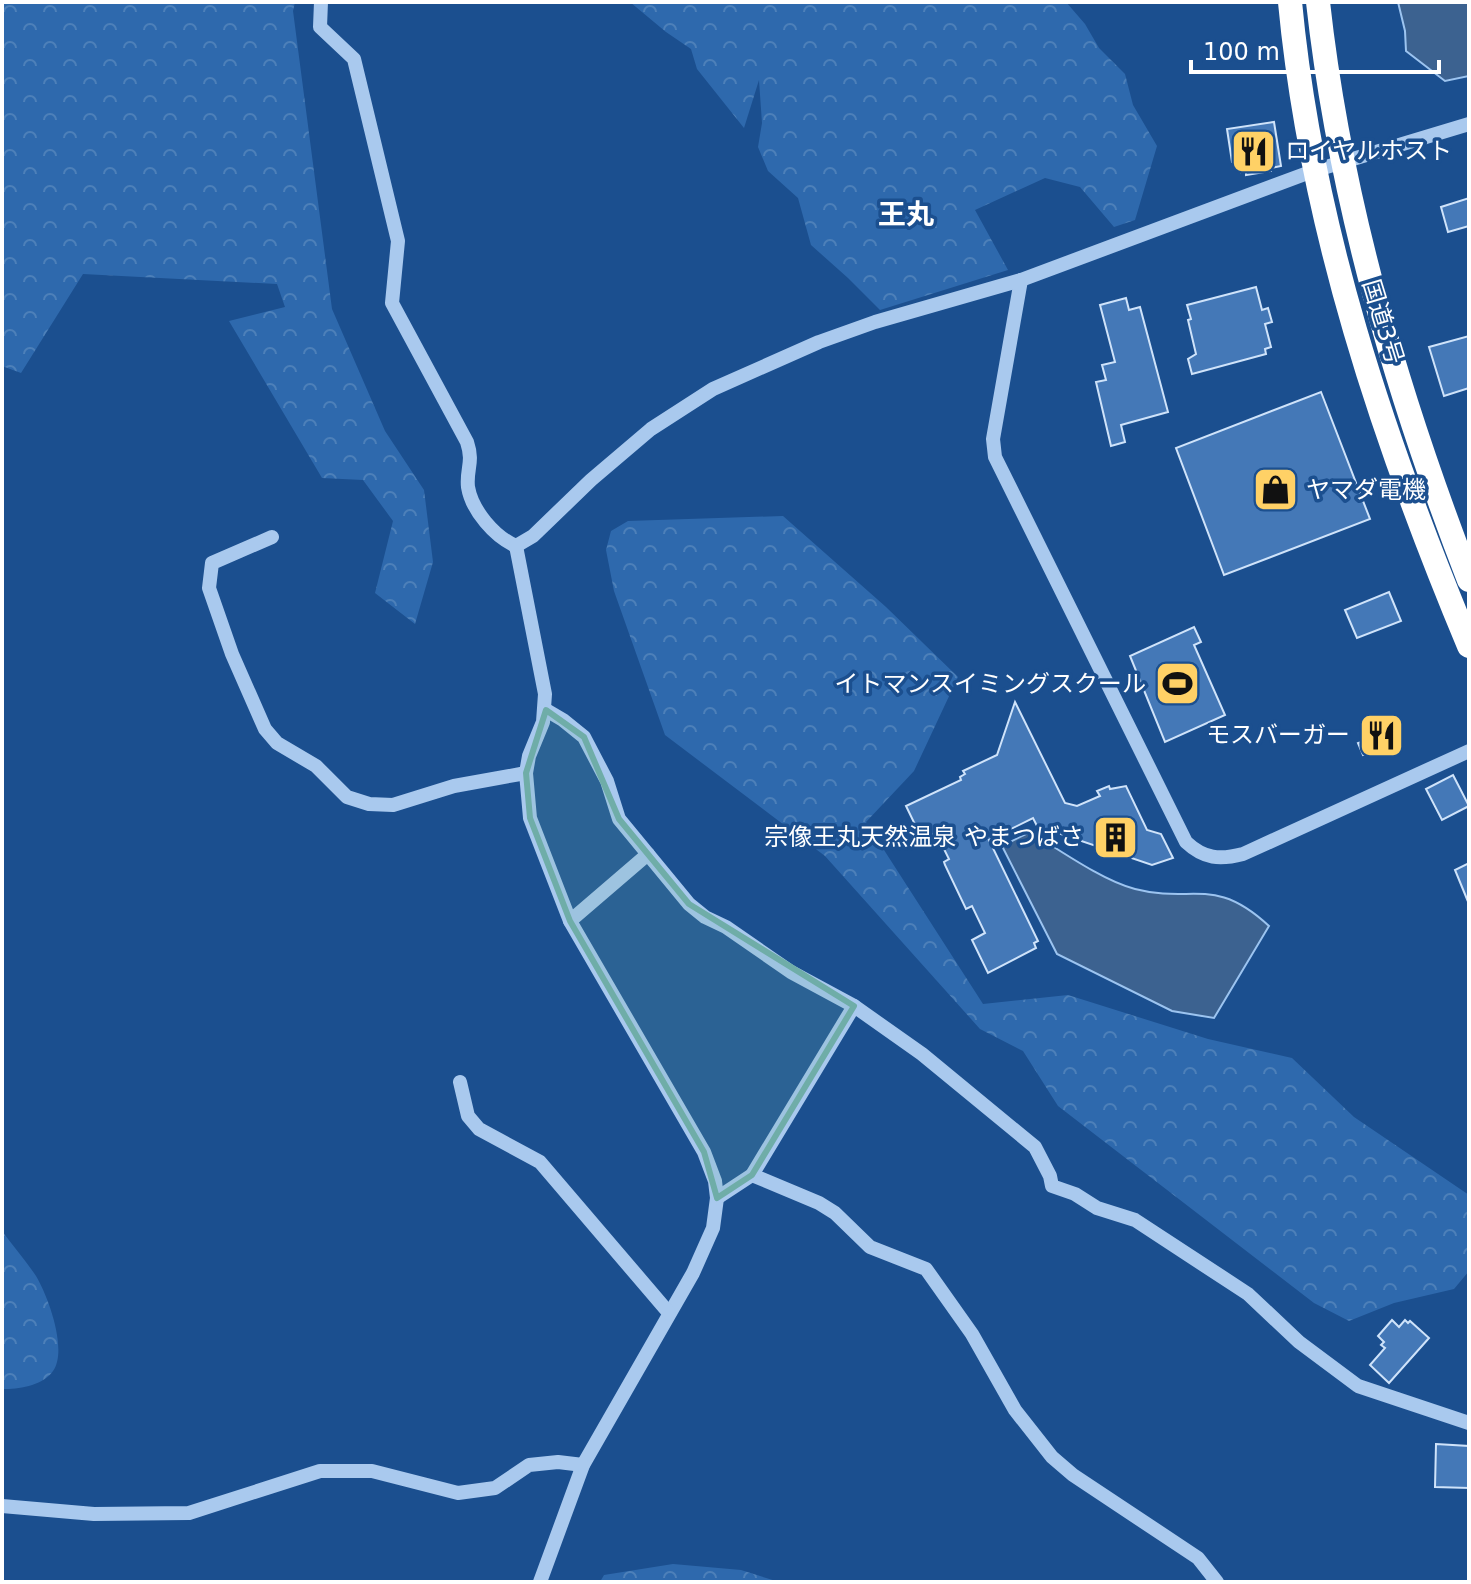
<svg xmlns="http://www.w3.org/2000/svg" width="1471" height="1584" font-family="'DejaVu Sans','Noto Sans JP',sans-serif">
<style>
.forest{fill:url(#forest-crowns)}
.water{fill:#3c6290;stroke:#9cc4f0;stroke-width:2}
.building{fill:#4478b7;stroke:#cfe3fa;stroke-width:2}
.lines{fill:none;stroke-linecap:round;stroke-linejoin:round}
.minor{stroke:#a9c9ee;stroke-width:14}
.highway{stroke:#fff;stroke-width:24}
.marked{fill:#6fada8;fill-opacity:0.2;stroke:#6fada8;stroke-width:6;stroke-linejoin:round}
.labels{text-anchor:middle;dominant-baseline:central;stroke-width:7;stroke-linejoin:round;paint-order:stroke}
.poi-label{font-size:24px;fill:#fff;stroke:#1b4f8f;text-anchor:end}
.street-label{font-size:24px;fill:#fff;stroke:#1b4f8f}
.quarter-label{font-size:28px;font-weight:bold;fill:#fff;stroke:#1b4f8f}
</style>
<defs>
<pattern id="forest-crowns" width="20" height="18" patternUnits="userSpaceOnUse" patternTransform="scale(2)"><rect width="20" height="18" fill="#2e69ad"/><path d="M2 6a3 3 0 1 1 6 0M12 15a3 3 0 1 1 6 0" fill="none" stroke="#4d80b9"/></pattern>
</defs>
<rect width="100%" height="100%" fill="#1b4f8f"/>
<g class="forest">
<path d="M2,2H295L293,11L332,309L385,431L424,490L433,562L415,624L375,593L393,521L363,480L322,478L229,321L285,307L277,284L83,274L21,373L2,366Z"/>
<path d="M630,2H1066L1085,24L1099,48L1125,74L1133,105L1157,146L1135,220L1114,227L1080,187L1045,178L975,210L1008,270L880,310L848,278L811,245L798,198L768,171L758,147L762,123L759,80L744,128L697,69L691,49L666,32Z"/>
<path d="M783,516L886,607L958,677L914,771L866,822L983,1004L1068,995L1208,1039L1292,1058L1354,1117L1469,1195V1271L1454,1289L1394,1303L1349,1321L1314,1303L1058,1106L1023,1051L980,1029L825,856L665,735L614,591L606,550L611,531L628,521Z"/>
<path d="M2,1231C13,1246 26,1261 36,1276C48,1296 68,1350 53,1371C44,1385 17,1390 2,1389Z"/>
<path d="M673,1564L741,1570L779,1582H600L604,1575Z"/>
</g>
<g class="water">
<path d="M1398,2H1469V76L1445,81L1406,51L1405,31Z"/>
<path d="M1030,832C1058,849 1103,881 1135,889C1193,904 1214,875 1269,926L1214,1018L1172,1011L1057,954L1002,846Z"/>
</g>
<g class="building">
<path d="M1274,122L1281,166L1271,168V171L1246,175V171L1241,172L1240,161L1232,162L1227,129Z"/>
<path d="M1469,198V226L1448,232L1441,207Z"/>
<path d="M1256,287L1262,310L1268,308L1272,322L1265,324L1271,347L1265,349L1266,354L1192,374L1188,359L1196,354L1188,320L1191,319L1187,305Z"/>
<path d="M1126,298L1129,310L1140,307L1168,412L1121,425L1125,442L1111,446L1096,382L1106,380L1102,365L1115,362L1100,305Z"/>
<path d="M1469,336V388L1444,396L1429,347Z"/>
<path d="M1321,392L1370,519L1224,575L1176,448Z"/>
<path d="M1389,592L1401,621L1357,638L1345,610Z"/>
<path d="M1194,627L1201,642L1194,645L1225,715L1165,742L1130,656Z"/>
<path d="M1015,702L1065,803L1077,806L1100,796L1097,791L1109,786L1110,789L1126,786L1147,830L1161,834L1173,858L1152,865L1037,826L1033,818L989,840L1038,941L1034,943L1036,948L988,973L972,940L985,933L972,906L966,909L945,865L944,862L949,859L936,833L922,839L906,806L961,780L960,777L965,774L963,771L997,755Z"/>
<path d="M1391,719L1400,739L1393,742L1395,747L1377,755L1375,750L1363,755L1358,743L1364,741L1362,736Z"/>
<path d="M1453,775L1469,806L1442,820L1426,789Z"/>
<path d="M1469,863V904L1455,870Z"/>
<path d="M1392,1320L1399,1327L1405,1320L1408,1323L1410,1321L1429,1338L1389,1383L1370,1365L1385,1348L1381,1345L1384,1342L1378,1336Z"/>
<path d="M1436,1444L1469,1446V1488L1435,1487Z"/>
</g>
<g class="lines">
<g class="minor">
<path d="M321,2L320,27L354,59L398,241L392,303L467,442C474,463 466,469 468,487C472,511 495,537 516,546"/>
<path d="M1021,280L993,439L995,457L1186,842C1204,859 1220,860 1243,854L1469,751"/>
<path d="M272,537L212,563L209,588L232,654L265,729L277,743L316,766L347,797L369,804L393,805L454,786L526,773"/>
<path d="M516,546L545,694L543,722L529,756L526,773L530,818L570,921L704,1152L715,1181L717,1198L713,1228L693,1273L583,1465L540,1582"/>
<path d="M516,546L533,536L591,480L651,429L713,389L819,342L875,322L1021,280L1313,171L1469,124"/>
<path d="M546,710L563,720L584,737L607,781L619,819L689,904L705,917L726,927L791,972L854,1006L922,1054L1035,1147L1050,1176L1052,1186L1075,1194L1097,1208L1135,1220L1248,1294L1299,1342L1358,1386L1469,1423"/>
<path d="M570,921L648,854"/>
<path d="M460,1082L468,1116L479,1129L540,1162L669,1313"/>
<path d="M752,1175L819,1203L835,1213L870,1247L926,1269L972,1334L1015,1410L1052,1457L1073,1475L1198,1558L1217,1582"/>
<path d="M717,1198L752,1175L854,1006"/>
<path d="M2,1506L94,1514L189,1513L320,1471H372L458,1493L495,1488L529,1465L558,1462L583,1465"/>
</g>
<g class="highway">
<path d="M1290,2C1311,225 1383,440 1469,646"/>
<path d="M1318,2C1340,201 1397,394 1469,580"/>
</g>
</g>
<path class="marked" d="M546,710L584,737L619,819L689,904L854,1006L752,1175L717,1198L704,1152L570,921L530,818L526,773Z"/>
<defs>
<symbol id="restaurant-square" viewBox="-11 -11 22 22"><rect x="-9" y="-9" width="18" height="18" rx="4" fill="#ffd166" stroke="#1b4f8f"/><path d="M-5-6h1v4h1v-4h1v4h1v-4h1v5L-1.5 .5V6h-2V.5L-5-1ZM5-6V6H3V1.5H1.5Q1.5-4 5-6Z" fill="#111"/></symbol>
<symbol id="shop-square" viewBox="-11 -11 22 22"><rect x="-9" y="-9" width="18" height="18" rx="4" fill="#ffd166" stroke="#1b4f8f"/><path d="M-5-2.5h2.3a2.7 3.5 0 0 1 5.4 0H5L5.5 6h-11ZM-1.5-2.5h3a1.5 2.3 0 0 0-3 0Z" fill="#111"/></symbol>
<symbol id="stadium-square" viewBox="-11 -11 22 22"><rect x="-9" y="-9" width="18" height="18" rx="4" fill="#ffd166" stroke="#1b4f8f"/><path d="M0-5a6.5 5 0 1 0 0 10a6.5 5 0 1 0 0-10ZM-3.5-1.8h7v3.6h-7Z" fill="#111"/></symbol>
<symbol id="building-square" viewBox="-11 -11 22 22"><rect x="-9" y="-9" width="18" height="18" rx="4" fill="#ffd166" stroke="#1b4f8f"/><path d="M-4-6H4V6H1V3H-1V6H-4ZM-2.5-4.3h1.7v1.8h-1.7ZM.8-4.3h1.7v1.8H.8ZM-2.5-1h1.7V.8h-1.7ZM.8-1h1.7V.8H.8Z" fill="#111"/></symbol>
</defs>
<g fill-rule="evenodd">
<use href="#restaurant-square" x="1228" y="126" width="51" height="51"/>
<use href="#shop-square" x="1250" y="464" width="51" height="51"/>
<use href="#stadium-square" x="1152" y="658" width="51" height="51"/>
<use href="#restaurant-square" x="1356" y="710" width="51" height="51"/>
<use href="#building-square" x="1090" y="812" width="51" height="51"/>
</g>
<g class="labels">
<g class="poi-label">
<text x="1285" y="151" text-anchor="start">ロイヤルホスト</text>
<text x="1306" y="490" text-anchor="start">ヤマダ電機</text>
<text x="1146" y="684">イトマンスイミングスクール</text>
<text x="1350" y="735">モスバーガー</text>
<text x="1084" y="837">宗像王丸天然温泉 やまつばさ</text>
</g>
<g class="street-label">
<text transform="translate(1383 322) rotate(73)">国道3号</text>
</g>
<g class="quarter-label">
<text x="906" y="214">王丸</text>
</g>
</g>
<rect width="1471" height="1584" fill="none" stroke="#ffffff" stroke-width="8"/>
<path d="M1191 60v12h248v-12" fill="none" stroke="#ffffff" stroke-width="4"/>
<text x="1203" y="60" font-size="24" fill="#ffffff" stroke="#1b4f8f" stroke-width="6" paint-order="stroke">100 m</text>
</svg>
